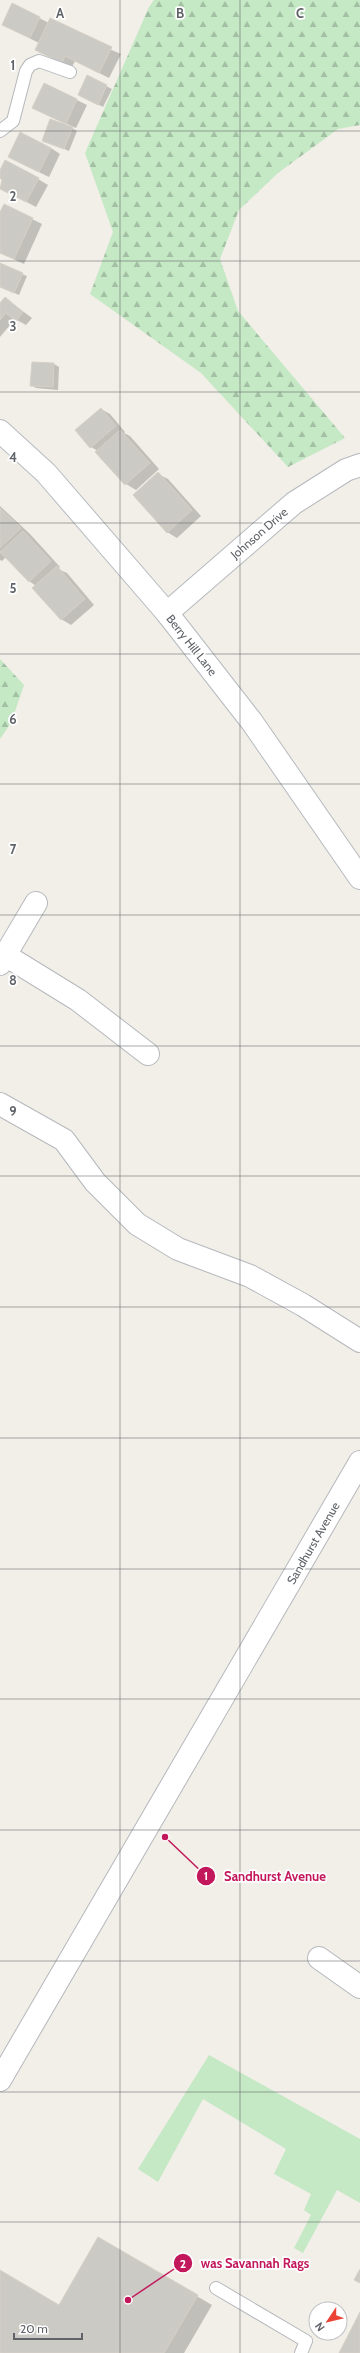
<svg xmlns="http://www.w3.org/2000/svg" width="360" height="2353" font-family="Cabin,sans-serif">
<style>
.green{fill:#c5e8c5}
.forest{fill:url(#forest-firs)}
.shadow{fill:#0003}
.building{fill:#cccac5;stroke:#d6d1c6}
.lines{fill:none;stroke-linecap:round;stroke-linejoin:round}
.lane-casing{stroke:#b5b8bc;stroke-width:14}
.street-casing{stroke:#b5b8bc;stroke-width:24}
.secondary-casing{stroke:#b6babf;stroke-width:24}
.lane{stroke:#fff;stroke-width:12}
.street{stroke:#fff;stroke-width:22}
.secondary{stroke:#fff;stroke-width:22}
.grid{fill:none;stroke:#5f6368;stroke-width:1;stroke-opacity:0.55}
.labels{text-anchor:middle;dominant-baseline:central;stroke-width:3.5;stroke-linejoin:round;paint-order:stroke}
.street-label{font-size:12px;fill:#5f6368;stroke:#fff}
.grid-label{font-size:13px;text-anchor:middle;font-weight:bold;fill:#5f6368;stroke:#fff;stroke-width:3.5;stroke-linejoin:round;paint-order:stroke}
.leader{fill:none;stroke:#c2185b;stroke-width:1.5}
.callout-dot{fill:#c2185b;stroke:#fff;stroke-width:1.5}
.mark-label{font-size:12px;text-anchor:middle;font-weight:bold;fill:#fff}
.callout-label{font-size:13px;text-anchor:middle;font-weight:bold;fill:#c2185b;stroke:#fff;stroke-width:3.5;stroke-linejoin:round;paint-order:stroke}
</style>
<defs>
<pattern id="forest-firs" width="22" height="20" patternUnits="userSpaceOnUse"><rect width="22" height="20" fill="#c5e8c5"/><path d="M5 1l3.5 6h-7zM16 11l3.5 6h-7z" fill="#a3c0a4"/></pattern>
</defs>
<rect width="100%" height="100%" fill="#f1efe8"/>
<path class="green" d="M209,2055L360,2139V2203L337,2190L303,2253L294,2248L311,2215L304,2210L311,2194L274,2174L286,2149L203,2099L158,2182L138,2169Z"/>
<g class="forest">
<path d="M154,0H360V125L338,129L278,173L239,210L220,259L238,311L345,438L288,467L201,373L90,294L113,232L85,153L149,7Z"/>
<path d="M0,659L24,685L11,723L0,739Z"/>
</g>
<g class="shadow">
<path d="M13,5L49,23L121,54L109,78L75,61L72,67L46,55L39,43L13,30Z"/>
<path d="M88,77L112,89L103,107L84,97Z"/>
<path d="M44,84L87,105L76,128L43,113Z"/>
<path d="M72,128L77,131L69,151L43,140Z"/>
<path d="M51,148L60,154L49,177L18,162Z"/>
<path d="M0,172L38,179L48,185L36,207L0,188L4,179L0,177Z"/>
<path d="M0,215L32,219L42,224L24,264L0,253Z"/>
<path d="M0,266L27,276L19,295L0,287Z"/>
<path d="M5,298L32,318L26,325L15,319L0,337V304Z"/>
<path d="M33,363L54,364L59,367L58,390L36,388L31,385Z"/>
<path d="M101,409L110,414L125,432L124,433L130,436L159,469L136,490L126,484L98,451L91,447Z"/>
<path d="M158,474L168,479L201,516L177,538L167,532Z"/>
<path d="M0,506L30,534L60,567L58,569L67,573L94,605L71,625L61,619L36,586L29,581L6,557L2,561L0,560Z"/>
<path d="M99,2239L212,2305L184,2353H0V2271L60,2306Z"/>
</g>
<g class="building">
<path d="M12,3L40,17L30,38L2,25Z"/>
<path d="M50,18L112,47L99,73L65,56L62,63L35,50Z"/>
<path d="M87,75L107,85L98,105L78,95Z"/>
<path d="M44,83L77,99L66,124L32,108Z"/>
<path d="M50,119L73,127L64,149L42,141Z"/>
<path d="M20,132L51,148L39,172L8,157Z"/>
<path d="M5,160L39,178L26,202L0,189L2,180L0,178V170Z"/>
<path d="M4,204L33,218L14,259L0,253V212Z"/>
<path d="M0,263L23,273L14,293L0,287Z"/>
<path d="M5,297L23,312L16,321L6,313L0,320V303Z"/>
<path d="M32,362L54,363L53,387L30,386Z"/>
<path d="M101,408L116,426L90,448L75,430Z"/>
<path d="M120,430L150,463L125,485L95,452Z"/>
<path d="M158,472L192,510L167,533L133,495Z"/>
<path d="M0,508L21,528L0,548Z"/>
<path d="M23,531L51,561L29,582L0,552Z"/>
<path d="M57,566L85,599L61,620L32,588Z"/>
<path d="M98,2237L198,2295L164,2353H0V2270L59,2305Z"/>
<path d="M360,2269V2283L354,2280Z"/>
<path d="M360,2312V2353H339Z"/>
</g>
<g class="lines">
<defs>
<g id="lane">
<path d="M0,131L13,121L26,71L30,65L39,61L70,72"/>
<path d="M216,2288L306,2341L301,2353"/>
</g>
<g id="street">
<path d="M167,613L294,503L346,470L360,465"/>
<path d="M5,955L78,1000L148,1054"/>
<path d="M0,964L36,903"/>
<path d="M0,1104L64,1140L95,1182L137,1224L178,1249L250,1276L303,1305L360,1341"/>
<path d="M319,1958L360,1987"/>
<path d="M0,2080L360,1462"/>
</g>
<path id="secondary" d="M0,431L46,473L167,613L252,722L360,878"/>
</defs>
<use href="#lane" class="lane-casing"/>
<use href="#street" class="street-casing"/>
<use href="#secondary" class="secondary-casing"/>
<use href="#lane" class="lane"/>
<use href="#street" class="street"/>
<use href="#secondary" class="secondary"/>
</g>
<path class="grid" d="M120,0V2353M240,0V2353M0,131H360M0,261H360M0,392H360M0,523H360M0,654H360M0,784H360M0,915H360M0,1046H360M0,1176H360M0,1307H360M0,1438H360M0,1569H360M0,1699H360M0,1830H360M0,1961H360M0,2092H360M0,2222H360"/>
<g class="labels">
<g class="street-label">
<text transform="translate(259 533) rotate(-41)">Johnson Drive</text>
<text transform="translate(192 645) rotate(52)">Berry Hill Lane</text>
<text transform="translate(313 1543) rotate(-60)">Sandhurst Avenue</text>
</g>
</g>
<g class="grid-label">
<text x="60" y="18">A</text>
<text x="180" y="18">B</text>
<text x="300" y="18">C</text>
<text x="13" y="70">1</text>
<text x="13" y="201">2</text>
<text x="13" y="331">3</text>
<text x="13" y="462">4</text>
<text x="13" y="593">5</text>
<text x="13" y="724">6</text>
<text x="13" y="854">7</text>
<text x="13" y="985">8</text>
<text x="13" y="1116">9</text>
</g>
<path class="leader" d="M165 1837L206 1876M128 2300L183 2263"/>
<g class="callout-dot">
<circle cx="165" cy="1837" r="4"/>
<circle cx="128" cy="2300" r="4"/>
<circle cx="206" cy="1876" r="10"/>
<circle cx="183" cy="2263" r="10"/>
</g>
<g class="mark-label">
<text x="206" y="1880">1</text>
<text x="183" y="2268">2</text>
</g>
<g class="callout-label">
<text x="275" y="1881">Sandhurst Avenue</text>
<text x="255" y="2268">was Savannah Rags</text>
</g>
<g transform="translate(328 2321) rotate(235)"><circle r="19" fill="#ffffff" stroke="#bfc1c3"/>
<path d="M0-3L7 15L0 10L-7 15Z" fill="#ea4335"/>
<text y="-6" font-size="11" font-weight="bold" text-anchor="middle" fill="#5f6368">N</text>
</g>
<path d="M14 2333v6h68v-6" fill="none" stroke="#5f6368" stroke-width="2"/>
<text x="20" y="2333" font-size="12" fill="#5f6368" stroke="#ffffff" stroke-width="3" paint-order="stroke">20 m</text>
</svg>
